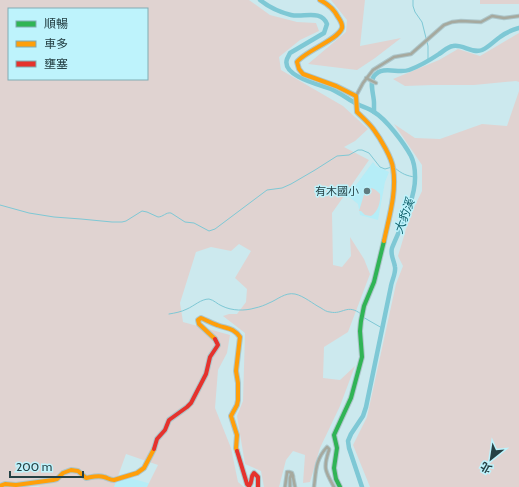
<svg xmlns="http://www.w3.org/2000/svg" width="519" height="487" font-family="Cabin,'Noto Sans TC',sans-serif">
<style>
.built{fill:#b5edf7}
.green{fill:#e0d3d1;fill-rule:evenodd}
.lines{fill:none;stroke-linecap:round;stroke-linejoin:round}
.stream{stroke:#7ec8d5;stroke-width:1}
.river{stroke:#7ec8d5;stroke-width:4.5}
.street-casing{stroke:#adc6ca;stroke-width:4.5}
.fast-casing{stroke:#adc6ca;stroke-width:6}
.slow-casing{stroke:#adc6ca;stroke-width:6}
.jam-casing{stroke:#adc6ca;stroke-width:6}
.street{stroke:#a6a99e;stroke-width:2.5}
.fast{stroke:#30b455;stroke-width:4}
.slow{stroke:#ff9f0a;stroke-width:4}
.jam{stroke:#e5322d;stroke-width:4}
.poi-dot{fill:#5f7c80;stroke:#bef3fc;stroke-width:1.5}
.labels{text-anchor:middle;dominant-baseline:central;stroke-width:3;stroke-linejoin:round;paint-order:stroke}
.poi-label{font-size:11px;fill:#254145;stroke:#bef3fc;text-anchor:end}
.water-label{font-size:12px;font-style:italic;fill:#10606b;stroke:#bef3fc}
</style>
<rect width="100%" height="100%" fill="#cce9ee"/>
<g class="built">
<path d="M373,162L376,166L389,172L385,182L378,220L360,215L358,204L348,196Z"/>
<path d="M130,478L162,487H83L113,483Z"/>
</g>
<g class="green">
<path d="M0,0H249L270,15L297,22L316,23L319,31L300,40L279,57L281,70L343,106L368,129L355,141L344,147L369,160L344,196L332,213L333,265L342,267L351,256L350,237L364,259L370,274L348,332L324,347L323,378L340,380L355,366L340,406L320,448L310,482L303,483L305,455L293,451L286,460L279,487H264L261,471L245,464L237,416L243,401L245,333L223,316L229,314H237L246,302L247,289L235,278L251,251L239,244L231,251L211,247L196,252L180,303L183,322L230,335L227,353L218,370L215,408L231,448L238,482L244,487H147L158,465L126,454L114,487H41L38,486L21,487H0ZM9,9H147V79H9Z"/>
<path d="M331,0H365L360,46L401,38L375,58L357,70L308,64L346,32L347,20Z"/>
<rect x="480" y="0" width="39" height="4"/>
<path d="M519,33V82L516,81L474,85H433L405,86L393,79L439,60L458,49L480,56Z"/>
<path d="M519,91V487H370L353,445L367,417L396,284L403,266L398,256L410,216L422,191V165L394,124L415,138L440,139L482,124L507,126Z"/>
<path d="M366,188H367V189C373,187 376,190 380,194C381,201 378,212 371,216L365,215L361,211H359Z"/>
</g>
<g class="lines">
<g class="stream">
<path d="M413,0V6L415,12L422,22L428,46V60"/>
<path d="M395,168C402,174 407,176 415,177"/>
<path d="M0,205L29,213L54,217L81,219L112,222H122L126,221L142,211L147,212L158,217C163,217 166,212 171,213L185,222L194,223L209,231L215,229L267,190L282,188L291,184L315,170L337,156L349,155L358,150H362L369,153L380,167L385,169L392,167"/>
<path d="M169,314C175,313 181,312 187,309C194,306 201,299 209,299C214,300 217,304 222,306C232,311 245,311 255,308C260,307 265,305 269,303C277,300 285,292 295,294C304,296 313,304 321,308C324,310 327,312 330,312C343,315 347,303 361,314"/>
<path d="M363,317L368,320L382,328"/>
</g>
<g class="river">
<path d="M260,0C270,8 279,12 291,15C303,18 321,9 327,24L324,33L290,53C289,55 288,57 287,59C281,76 320,85 331,89C340,93 348,99 357,104C363,107 369,108 374,112C386,119 404,143 411,156C414,162 415,169 415,176C416,198 400,228 392,248C390,255 394,260 395,267C396,273 392,280 391,286L366,407L363,416L351,434L348,441L349,448L362,487"/>
<path d="M374,112C374,109 374,106 374,103C374,95 369,83 374,76C383,65 398,74 409,70C420,66 430,60 439,54C444,51 447,47 453,46C463,44 472,54 482,50C489,47 494,41 500,37C505,33 512,30 519,28"/>
</g>
<defs>
<g id="street">
<path d="M366,78L376,83"/>
<path d="M356,96L363,83L373,70L394,57L411,54L444,25L452,22L461,21L481,22L492,16L504,18L519,16"/>
<path d="M285,487L287,473V472H289L292,473L293,476"/>
<path d="M290,487V478L291,475L293,477L295,487"/>
<path d="M314,487C316,472 315,460 327,447L329,449V450C323,468 325,471 334,487"/>
</g>
<path id="fast" d="M340,487L336,479L334,468L337,448L334,435L351,398L362,357L360,331L361,321L364,306L374,282L384,241"/>
<g id="slow">
<path d="M320,0C328,4 334,9 338,17C340,20 343,24 342,28C338,40 305,51 297,62L299,69L303,74L336,86L356,96L357,112C363,118 369,123 374,130C380,138 392,158 393,168C397,192 389,217 384,241"/>
<path d="M215,339L199,324L198,320L201,318C206,320 211,323 217,325C227,329 233,327 240,337L236,371L238,383V400L237,405L231,416L237,435L236,448L237,451"/>
<path d="M0,486L5,484L16,485L53,480L57,479L63,473L71,470L78,471L86,478C92,477 98,475 104,477C108,478 110,480 114,480L137,473L144,468L154,449"/>
</g>
<g id="jam">
<path d="M154,449L157,439L165,430L169,420L187,407L191,403L206,374L210,357L218,345L215,339"/>
<path d="M237,451L247,484L249,486C253,482 250,477 254,473L258,477V487"/>
</g>
</defs>
<use href="#street" class="street-casing"/>
<use href="#fast" class="fast-casing"/>
<use href="#slow" class="slow-casing"/>
<use href="#jam" class="jam-casing"/>
<use href="#street" class="street"/>
<use href="#fast" class="fast"/>
<use href="#slow" class="slow"/>
<use href="#jam" class="jam"/>
</g>
<circle class="poi-dot" cx="367" cy="191" r="4"/>
<g class="labels">
<g class="poi-label">
<text x="359" y="191">有木國小</text>
</g>
<g class="water-label">
<text transform="translate(404 216) rotate(-69)">大豹溪</text>
</g>
</g>
<rect x="8" y="8" width="140" height="72" fill="#bef3fc" stroke="#81acb3"/>
<rect x="16" y="21" width="20" height="6" fill="#30b455" stroke="#81acb3"/>
<text x="44" y="28" font-size="12" fill="#254145">順暢</text>
<rect x="16" y="41" width="20" height="6" fill="#ff9f0a" stroke="#81acb3"/>
<text x="44" y="48" font-size="12" fill="#254145">車多</text>
<rect x="16" y="61" width="20" height="6" fill="#e5322d" stroke="#81acb3"/>
<text x="44" y="68" font-size="12" fill="#254145">壅塞</text>
<g transform="translate(491 459) rotate(210)" stroke="#bef3fc" stroke-width="3" paint-order="stroke">
<path d="M0-3L7 15L0 10L-7 15Z" fill="#254145"/>
<text y="-6" font-size="11" font-weight="bold" text-anchor="middle" fill="#254145">北</text>
</g>
<path d="M10 471v6h73v-6" fill="none" stroke="#254145" stroke-width="2"/>
<text x="16" y="471" font-size="12" fill="#254145" stroke="#bef3fc" stroke-width="3" paint-order="stroke">200 m</text>
</svg>
